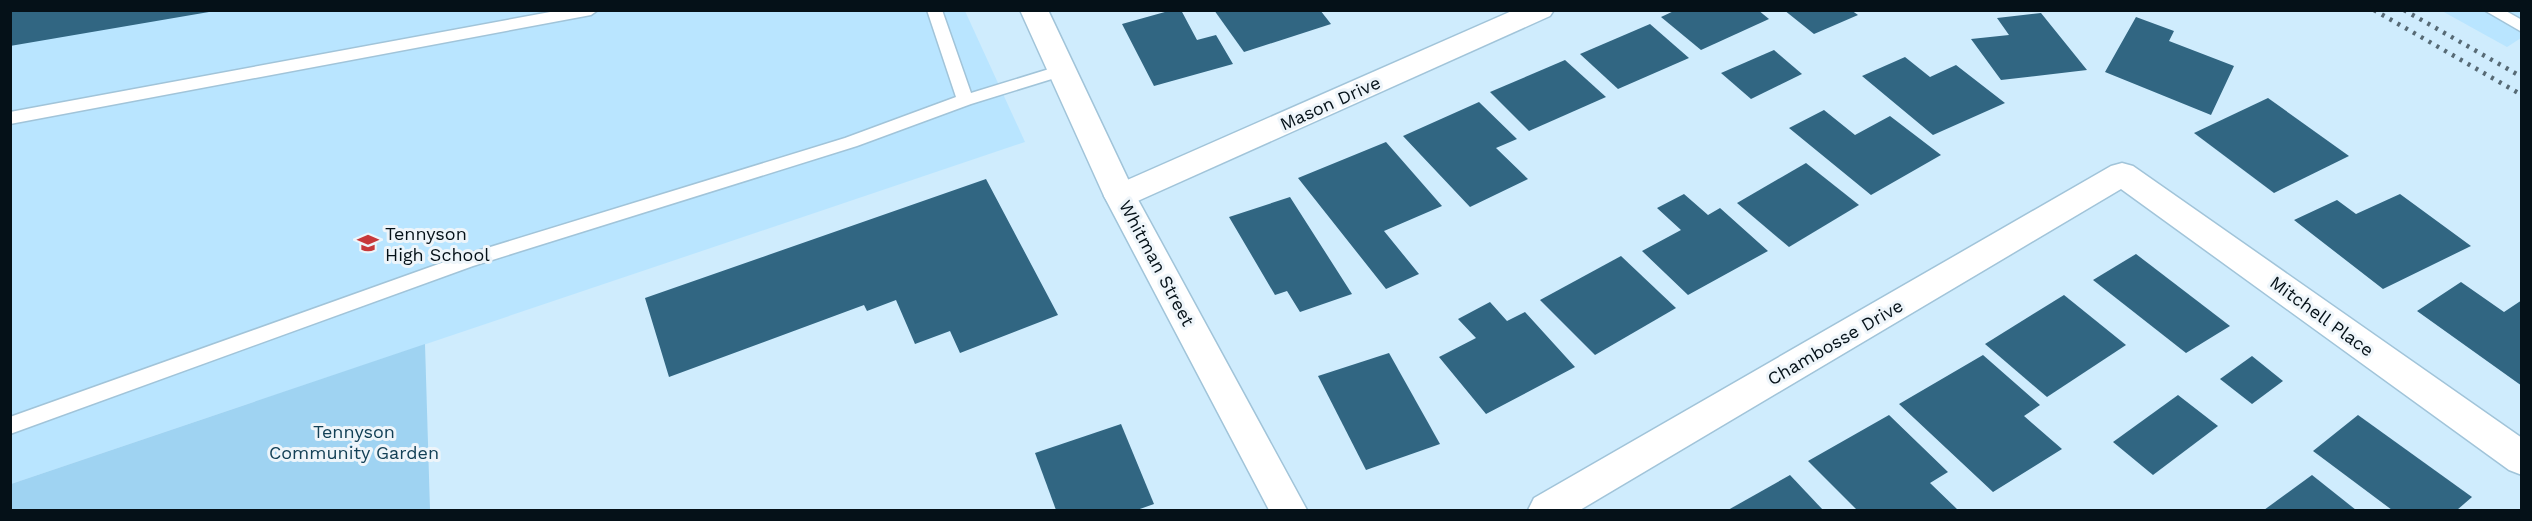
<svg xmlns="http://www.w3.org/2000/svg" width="2532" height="521" font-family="'Work Sans',sans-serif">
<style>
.built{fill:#b9e5ff}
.green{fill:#9fd3f2}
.building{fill:#316682}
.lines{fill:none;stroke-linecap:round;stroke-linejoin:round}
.service-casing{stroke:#a1c4d9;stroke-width:3}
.minor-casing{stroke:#a1c4d9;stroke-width:3}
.tertiary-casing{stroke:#a1c4d9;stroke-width:3}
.service{fill:#fff;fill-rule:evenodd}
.minor{fill:#fff;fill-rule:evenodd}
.tertiary{fill:#fff;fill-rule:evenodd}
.rail{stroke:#576a75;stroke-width:4.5;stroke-dasharray:3 6;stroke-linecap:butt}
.labels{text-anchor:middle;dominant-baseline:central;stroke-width:6;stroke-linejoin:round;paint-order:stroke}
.street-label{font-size:18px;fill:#051118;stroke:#eef5fa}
.poi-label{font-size:18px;fill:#051118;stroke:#eef5fa;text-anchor:start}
.park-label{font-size:18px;fill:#134056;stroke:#eef5fa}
</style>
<rect width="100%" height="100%" fill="#cfecfd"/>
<g class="built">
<path d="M10,11H965L1025,142L11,484Z"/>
<path d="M2442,11H2521V38L2507,47Z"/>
</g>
<path class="green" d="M425,344L430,510H11V484Z"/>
<g class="building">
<path d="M10,10H209V12L10,46Z"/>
<path d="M1172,10H1181L1197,40L1216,35L1233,64L1154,86L1122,24Z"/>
<path d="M1214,10H1320L1331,24L1244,52Z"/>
<path d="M1676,10H1758L1769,19L1701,50L1661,17Z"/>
<path d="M1784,10H1851L1858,15L1814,34Z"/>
<path d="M2041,13L2087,70L2001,80L1971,39L2009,35L1997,18Z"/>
<path d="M2136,17L2174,31L2169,41L2234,66L2211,115L2105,72Z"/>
<path d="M1650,24L1689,58L1618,89L1580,54Z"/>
<path d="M1774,50L1802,74L1751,99L1721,73Z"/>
<path d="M1905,57L1930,77L1956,65L2005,103L1933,135L1862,76Z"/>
<path d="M1565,60L1606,97L1529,131L1490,92Z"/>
<path d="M2268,98L2349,156L2274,193L2194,133Z"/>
<path d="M1479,102L1517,139L1496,148L1528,179L1470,207L1403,136Z"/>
<path d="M1824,110L1855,135L1890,116L1941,155L1871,195L1789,128Z"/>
<path d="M1386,142L1442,206L1384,231L1419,274L1386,289L1298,178Z"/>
<path d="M1806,163L1859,205L1789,247L1737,203Z"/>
<path d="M986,179L1058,315L960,353L950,331L915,344L896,300L867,311L864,305L669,377L645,298Z"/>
<path d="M1684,194L1708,215L1720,208L1768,251L1688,295L1642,251L1681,230L1657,208Z"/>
<path d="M2400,194L2471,246L2383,289L2294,220L2337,200L2356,214Z"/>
<path d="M1290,197L1352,294L1300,312L1287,291L1275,295L1229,217Z"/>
<path d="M2136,254L2230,326L2186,353L2093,280Z"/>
<path d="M1621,256L1676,308L1595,355L1540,300Z"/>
<path d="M2461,282L2504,312L2522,300V386L2417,311Z"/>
<path d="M2064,295L2126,345L2047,397L1985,344Z"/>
<path d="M1490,302L1507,321L1525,312L1575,367L1486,414L1439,357L1476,338L1458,319Z"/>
<path d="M1389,353L1440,444L1366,470L1318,376Z"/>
<path d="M1983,355L2040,405L2024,416L2062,449L1993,492L1899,404Z"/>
<path d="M2252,356L2283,381L2252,404L2220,379Z"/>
<path d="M2178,395L2218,426L2153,475L2113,442Z"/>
<path d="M1889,415L1948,472L1930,483L1958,510H1857L1808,461Z"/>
<path d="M2358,415L2472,497L2457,510H2392L2313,451Z"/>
<path d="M1121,424L1154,504L1137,510H1056L1035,453Z"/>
<path d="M1790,475L1823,510H1728Z"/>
<path d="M2312,475L2356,510H2264Z"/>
</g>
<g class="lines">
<defs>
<g id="service">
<path d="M561,10H598L591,15L10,124V112Z"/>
<path d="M927,10H942L971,93L1062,65L1068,66L1070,70L1068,74L971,104L857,146L473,266L10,434V417L461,256L845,138L956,97Z"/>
<path d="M2484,10H2504L2522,20V32Z"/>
</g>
<g id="minor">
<path d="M1514,10H1554L1550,16L1131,204L1120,208L1109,204L1104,196L1109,188Z"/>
<path d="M2122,163L2133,166L2522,438V475L2509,470L2121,189L1580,510H1528L1534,498L2111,166Z"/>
</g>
<path id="tertiary" d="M1020,10H1048L1136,196L1307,510H1269L1104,196Z"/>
</defs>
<use href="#service" class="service-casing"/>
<use href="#minor" class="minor-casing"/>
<use href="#tertiary" class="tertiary-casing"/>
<use href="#service" class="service"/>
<use href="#minor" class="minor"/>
<use href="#tertiary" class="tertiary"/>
<g class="rail">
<path d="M2374,10L2522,95"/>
<path d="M2404,10L2522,77"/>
</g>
</g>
<defs>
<symbol id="school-bare" viewBox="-9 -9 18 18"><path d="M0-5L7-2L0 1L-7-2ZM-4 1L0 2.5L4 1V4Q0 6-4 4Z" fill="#c7383a" stroke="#eef5fa" stroke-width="2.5" paint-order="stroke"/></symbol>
</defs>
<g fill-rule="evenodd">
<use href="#school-bare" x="353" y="228" width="30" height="30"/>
</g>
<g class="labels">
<g class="street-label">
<text transform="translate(1330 103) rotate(-24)">Mason Drive</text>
<text transform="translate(1157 263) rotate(62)">Whitman Street</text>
<text transform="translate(2322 316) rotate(36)">Mitchell Place</text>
<text transform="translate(1835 342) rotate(-30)">Chambosse Drive</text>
</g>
<g class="poi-label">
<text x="385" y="233">Tennyson<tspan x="385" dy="21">High School</tspan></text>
</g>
<g class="park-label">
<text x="354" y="431">Tennyson<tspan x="354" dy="21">Community Garden</tspan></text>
</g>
</g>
<rect width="2532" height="521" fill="none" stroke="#051118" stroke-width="24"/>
</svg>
